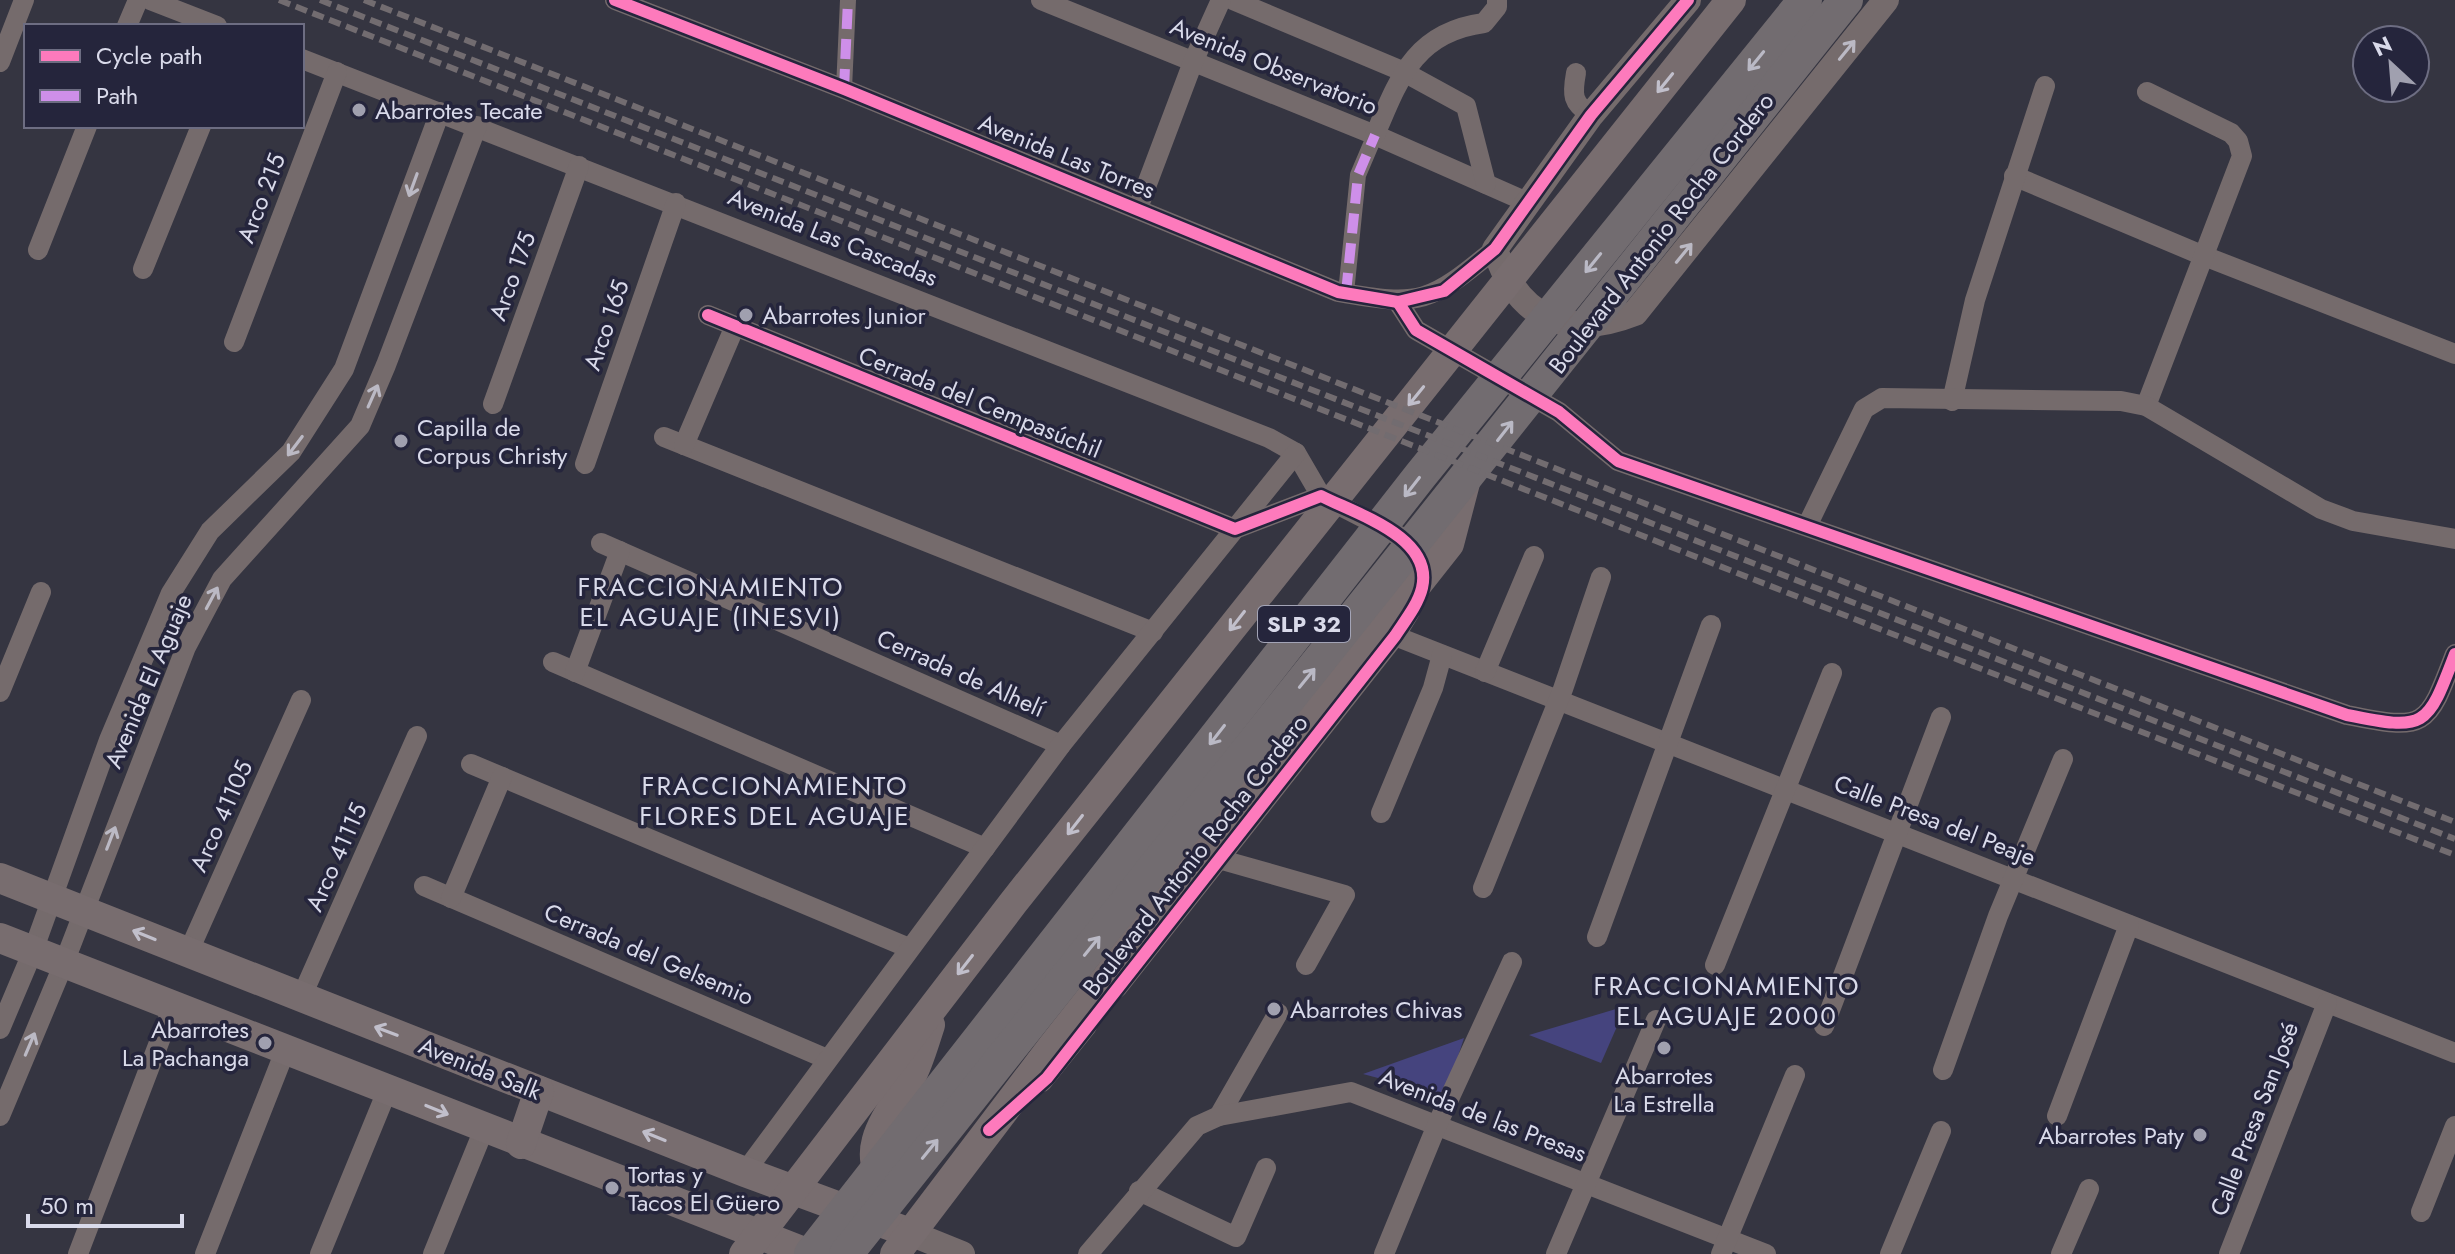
<svg xmlns="http://www.w3.org/2000/svg" width="2455" height="1254" font-family="Jost,sans-serif">
<style>
.green{fill:#45447e}
.lines{fill:none;stroke-linecap:round;stroke-linejoin:round}
.pedestrian{stroke:#756b6c;stroke-width:16}
.minor{stroke:#756b6c;stroke-width:20}
.tertiary{stroke:#756b6c;stroke-width:26}
.secondary{stroke:#786d6f;stroke-width:30}
.trunk{stroke:#726c70;stroke-width:34}
.rail{stroke:#726c70;stroke-width:6;stroke-dasharray:12 6;stroke-linecap:butt}
.quiet{stroke:#ce8fe9;stroke-width:10;stroke-dasharray:20 10;stroke-linecap:butt}
.cycleway-casing{stroke:#25253c;stroke-width:17}
.cycleway{stroke:#fd7abc;stroke-width:12}
.oneway{stroke:#bbb9c4}
.oneway2{stroke:#bab9c5}
.oneway3{stroke:#c1bfcb}
.poi-dot{fill:#a0a0af;stroke:#25253c;stroke-width:3}
.labels{text-anchor:middle;dominant-baseline:central;stroke-width:7;stroke-linejoin:round;paint-order:stroke}
.shield{fill:#25253c;stroke:#a3a4b6;stroke-width:2}
.shield-label{font-size:22px;font-weight:bold;fill:#d9daea}
.street-label{font-size:24px;fill:#d9daea;stroke:#25253c}
.poi-label{font-size:24px;fill:#d9daea;stroke:#25253c;text-anchor:start}
.neighbourhood-label{font-size:26px;letter-spacing:2px;fill:#d9daea;stroke:#25253c}
</style>
<rect width="100%" height="100%" fill="#353541"/>
<g class="green">
<path d="M1626,1006L1601,1063L1529,1035Z"/>
<path d="M1464,1038L1445,1096L1363,1074Z"/>
</g>
<g class="lines">
<g class="pedestrian">
<path d="M844,89L848,0"/>
<path d="M1346,293L1358,175L1375,135"/>
</g>
<g class="minor">
<path d="M150,0L217,26"/>
<path d="M615,0L844,89L1338,292C1422,307 1429,303 1495,249"/>
<path d="M1041,0L1375,135L1527,202"/>
<path d="M1233,0L1402,71L1466,106L1486,184"/>
<path d="M127,26L138,0"/>
<path d="M302,59L1269,438L1296,453L1321,496"/>
<path d="M0,62L24,0"/>
<path d="M1576,73C1572,95 1572,103 1591,115"/>
<path d="M1375,135C1399,78 1415,32 1484,23L1497,7V0"/>
<path d="M2014,176L2204,256L2455,354"/>
<path d="M1138,208L1193,62L1221,0"/>
<path d="M38,250L87,126"/>
<path d="M143,269L201,126"/>
<path d="M1398,302L1416,330L1559,412L1618,461L2347,715C2426,731 2427,728 2455,654"/>
<path d="M708,315L1235,529L1321,496L1401,537L1417,554"/>
<path d="M234,342L337,72"/>
<path d="M1952,401L1975,300L2045,86"/>
<path d="M493,404L579,166"/>
<path d="M2146,406L2242,156L2238,141L2231,133L2147,92"/>
<path d="M664,437L1153,632"/>
<path d="M684,445L735,326"/>
<path d="M585,464L676,203"/>
<path d="M1807,526L1864,409L1882,398L2121,401L2146,406L2321,509L2353,521L2455,539"/>
<path d="M601,543L1061,745"/>
<path d="M1395,636L2455,1053"/>
<path d="M553,662L985,848"/>
<path d="M575,672L620,551"/>
<path d="M1485,672L1534,556"/>
<path d="M0,692L41,592"/>
<path d="M471,764L909,948"/>
<path d="M1381,813L1433,688L1442,655"/>
<path d="M1222,860L1345,895L1306,965"/>
<path d="M424,886L827,1059"/>
<path d="M1483,888L1563,689L1601,577"/>
<path d="M451,898L502,777"/>
<path d="M1597,937L1711,625"/>
<path d="M188,953L301,700"/>
<path d="M1715,965L1832,673"/>
<path d="M1117,988L1395,636L1409,613"/>
<path d="M301,998L417,736"/>
<path d="M1824,1026L1941,717"/>
<path d="M0,1029L33,951L109,740L171,593L210,531L291,452L344,369L440,112"/>
<path d="M1943,1070L1998,916L2063,759"/>
<path d="M1042,1082L1087,1026"/>
<path d="M0,1116L64,963L186,647L222,579L360,426L386,365L477,126"/>
<path d="M1219,1116L1278,1013"/>
<path d="M2057,1116L2129,925"/>
<path d="M745,1172L1061,745L1296,453"/>
<path d="M1139,1191L1236,1237L1266,1168"/>
<path d="M2421,1212L2455,1126"/>
<path d="M78,1254L173,1006"/>
<path d="M205,1254L285,1051"/>
<path d="M320,1254L387,1091"/>
<path d="M433,1254L484,1129"/>
<path d="M1088,1254L1197,1126L1219,1116L1351,1092L1766,1254"/>
<path d="M1384,1254L1437,1125L1512,962"/>
<path d="M1556,1254L1656,1020"/>
<path d="M1721,1254L1795,1075"/>
<path d="M1890,1254L1941,1131"/>
<path d="M2061,1254L2089,1189"/>
<path d="M2229,1254L2327,1003"/>
</g>
<g class="tertiary">
<path d="M1688,0L1591,115L1495,249C1518,319 1567,340 1635,313L1886,0"/>
<path d="M910,1233L962,1254"/>
</g>
<g class="secondary">
<path d="M0,878L745,1172L910,1233"/>
<path d="M0,938L809,1254"/>
<path d="M521,1144L539,1091"/>
<path d="M886,1182C856,1148 894,1110 910,1079C919,1062 924,1043 930,1025"/>
<path d="M744,1254L1013,903L1731,0"/>
<path d="M895,1254L1052,1047L1449,544L1466,479"/>
</g>
<g class="trunk">
<path d="M811,1254L1420,476L1805,0"/>
<path d="M846,1254L1846,0"/>
</g>
<g class="rail">
<path d="M279,0L2455,855"/>
<path d="M320,0L2455,839"/>
<path d="M364,0L2455,822"/>
</g>
<g class="quiet">
<path d="M844,89L848,0"/>
<path d="M1346,293L1358,175L1375,135"/>
</g>
<defs>
<g id="cycleway">
<path d="M615,0L844,89L1338,292L1398,302L1444,291L1495,249L1591,115L1688,0"/>
<path d="M1398,302L1416,330L1559,412L1618,461L2347,715C2426,731 2427,728 2455,654"/>
<path d="M708,315L1235,529L1321,496C1356,514 1434,537 1422,588C1418,605 1404,622 1395,636L1047,1078L989,1130"/>
</g>
</defs>
<use href="#cycleway" class="cycleway-casing"/>
<use href="#cycleway" class="cycleway"/>
</g>
<defs><path id="oneway-shaft" d="M-6 0H5M1.5-3L5.5 0L1.5 3" fill="none" stroke-width="1.6" stroke-linecap="round" stroke-linejoin="round" transform="scale(2)"/></defs>
<g class="oneway">
<use href="#oneway-shaft" transform="translate(1847 50) rotate(-51)"/>
<use href="#oneway-shaft" transform="translate(413 185) rotate(110)"/>
<use href="#oneway-shaft" transform="translate(1684 253) rotate(-51)"/>
<use href="#oneway-shaft" transform="translate(373 396) rotate(-66)"/>
<use href="#oneway-shaft" transform="translate(295 446) rotate(127)"/>
<use href="#oneway-shaft" transform="translate(212 598) rotate(-62)"/>
<use href="#oneway-shaft" transform="translate(111 838) rotate(-69)"/>
<use href="#oneway-shaft" transform="translate(30 1044) rotate(-67)"/>
</g>
<g class="oneway2">
<use href="#oneway-shaft" transform="translate(1756 61) rotate(129)"/>
<use href="#oneway-shaft" transform="translate(1593 263) rotate(129)"/>
<use href="#oneway-shaft" transform="translate(1505 431) rotate(-52)"/>
<use href="#oneway-shaft" transform="translate(1412 487) rotate(128)"/>
<use href="#oneway-shaft" transform="translate(1307 678) rotate(-51)"/>
<use href="#oneway-shaft" transform="translate(1217 735) rotate(128)"/>
<use href="#oneway-shaft" transform="translate(1092 946) rotate(-51)"/>
<use href="#oneway-shaft" transform="translate(930 1149) rotate(-51)"/>
</g>
<g class="oneway3">
<use href="#oneway-shaft" transform="translate(1665 83) rotate(129)"/>
<use href="#oneway-shaft" transform="translate(1416 396) rotate(129)"/>
<use href="#oneway-shaft" transform="translate(1237 621) rotate(128)"/>
<use href="#oneway-shaft" transform="translate(1075 825) rotate(128)"/>
<use href="#oneway-shaft" transform="translate(144 935) rotate(-158)"/>
<use href="#oneway-shaft" transform="translate(965 965) rotate(128)"/>
<use href="#oneway-shaft" transform="translate(386 1031) rotate(-159)"/>
<use href="#oneway-shaft" transform="translate(437 1110) rotate(22)"/>
<use href="#oneway-shaft" transform="translate(654 1136) rotate(-158)"/>
</g>
<g class="poi-dot">
<circle cx="359" cy="110" r="8"/>
<circle cx="746" cy="315" r="8"/>
<circle cx="401" cy="441" r="8"/>
<circle cx="1274" cy="1009" r="8"/>
<circle cx="265" cy="1043" r="8"/>
<circle cx="1664" cy="1048" r="8"/>
<circle cx="2200" cy="1135" r="8"/>
<circle cx="612" cy="1188" r="8"/>
</g>
<g class="labels">
<rect class="shield" x="1258" y="606" width="92" height="36" rx="6"/>
<g class="shield-label">
<text x="1304" y="624">SLP 32</text>
</g>
<g class="street-label">
<text transform="translate(1274 66) rotate(22)">Avenida Observatorio</text>
<text transform="translate(1067 156) rotate(22)">Avenida Las Torres</text>
<text transform="translate(261 198) rotate(-69)">Arco 215</text>
<text transform="translate(1661 233) rotate(-52)">Boulevard Antonio Rocha Cordero</text>
<text transform="translate(833 237) rotate(22)">Avenida Las Cascadas</text>
<text transform="translate(512 276) rotate(-70)">Arco 175</text>
<text transform="translate(606 325) rotate(-71)">Arco 165</text>
<text transform="translate(980 402) rotate(22)">Cerrada del Cempasúchil</text>
<text transform="translate(961 673) rotate(24)">Cerrada de Alhelí</text>
<text transform="translate(148 681) rotate(-67)">Avenida El Aguaje</text>
<text transform="translate(221 816) rotate(-66)">Arco 41105</text>
<text transform="translate(1935 820) rotate(21)">Calle Presa del Peaje</text>
<text transform="translate(1195 855) rotate(-52)">Boulevard Antonio Rocha Cordero</text>
<text transform="translate(336 857) rotate(-66)">Arco 41115</text>
<text transform="translate(649 954) rotate(23)">Cerrada del Gelsemio</text>
<text transform="translate(480 1068) rotate(22)">Avenida Salk</text>
<text transform="translate(1483 1115) rotate(21)">Avenida de las Presas</text>
<text transform="translate(2254 1119) rotate(-69)">Calle Presa San José</text>
</g>
<g class="poi-label">
<text x="375" y="110">Abarrotes Tecate</text>
<text x="762" y="315">Abarrotes Junior</text>
<text x="417" y="427">Capilla de<tspan x="417" dy="28">Corpus Christy</tspan></text>
<text x="1290" y="1009">Abarrotes Chivas</text>
<text x="249" y="1029" text-anchor="end">Abarrotes<tspan x="249" dy="28">La Pachanga</tspan></text>
<text x="1664" y="1075" text-anchor="middle">Abarrotes<tspan x="1664" dy="28">La Estrella</tspan></text>
<text x="2184" y="1135" text-anchor="end">Abarrotes Paty</text>
<text x="628" y="1174">Tortas y<tspan x="628" dy="28">Tacos El Güero</tspan></text>
</g>
<g class="neighbourhood-label">
<text x="711" y="587">FRACCIONAMIENTO<tspan x="711" dy="30">EL AGUAJE (INESVI)</tspan></text>
<text x="775" y="786">FRACCIONAMIENTO<tspan x="775" dy="30">FLORES DEL AGUAJE</tspan></text>
<text x="1727" y="986">FRACCIONAMIENTO<tspan x="1727" dy="30">EL AGUAJE 2000</tspan></text>
</g>
</g>
<rect x="24" y="24" width="280" height="104" fill="#25253c" stroke="#6d6d82" stroke-width="2"/>
<rect x="40" y="50" width="40" height="12" fill="#fd7abc" stroke="#6d6d82" stroke-width="2"/>
<text x="96" y="64" font-size="24" fill="#d9daea">Cycle path</text>
<rect x="40" y="90" width="40" height="12" fill="#ce8fe9" stroke="#6d6d82" stroke-width="2"/>
<text x="96" y="104" font-size="24" fill="#d9daea">Path</text>
<g transform="translate(2391 64) rotate(334)"><circle r="38" fill="#25253c" stroke="#6d6d82" stroke-width="2"/>
<path d="M0-6L14 30L0 20L-14 30Z" fill="#a0a0af"/>
<text y="-12" font-size="22" font-weight="bold" text-anchor="middle" fill="#d9daea">N</text>
</g>
<path d="M28 1214v12h154v-12" fill="none" stroke="#d9daea" stroke-width="4"/>
<text x="40" y="1214" font-size="24" fill="#d9daea" stroke="#25253c" stroke-width="6" paint-order="stroke">50 m</text>
</svg>
